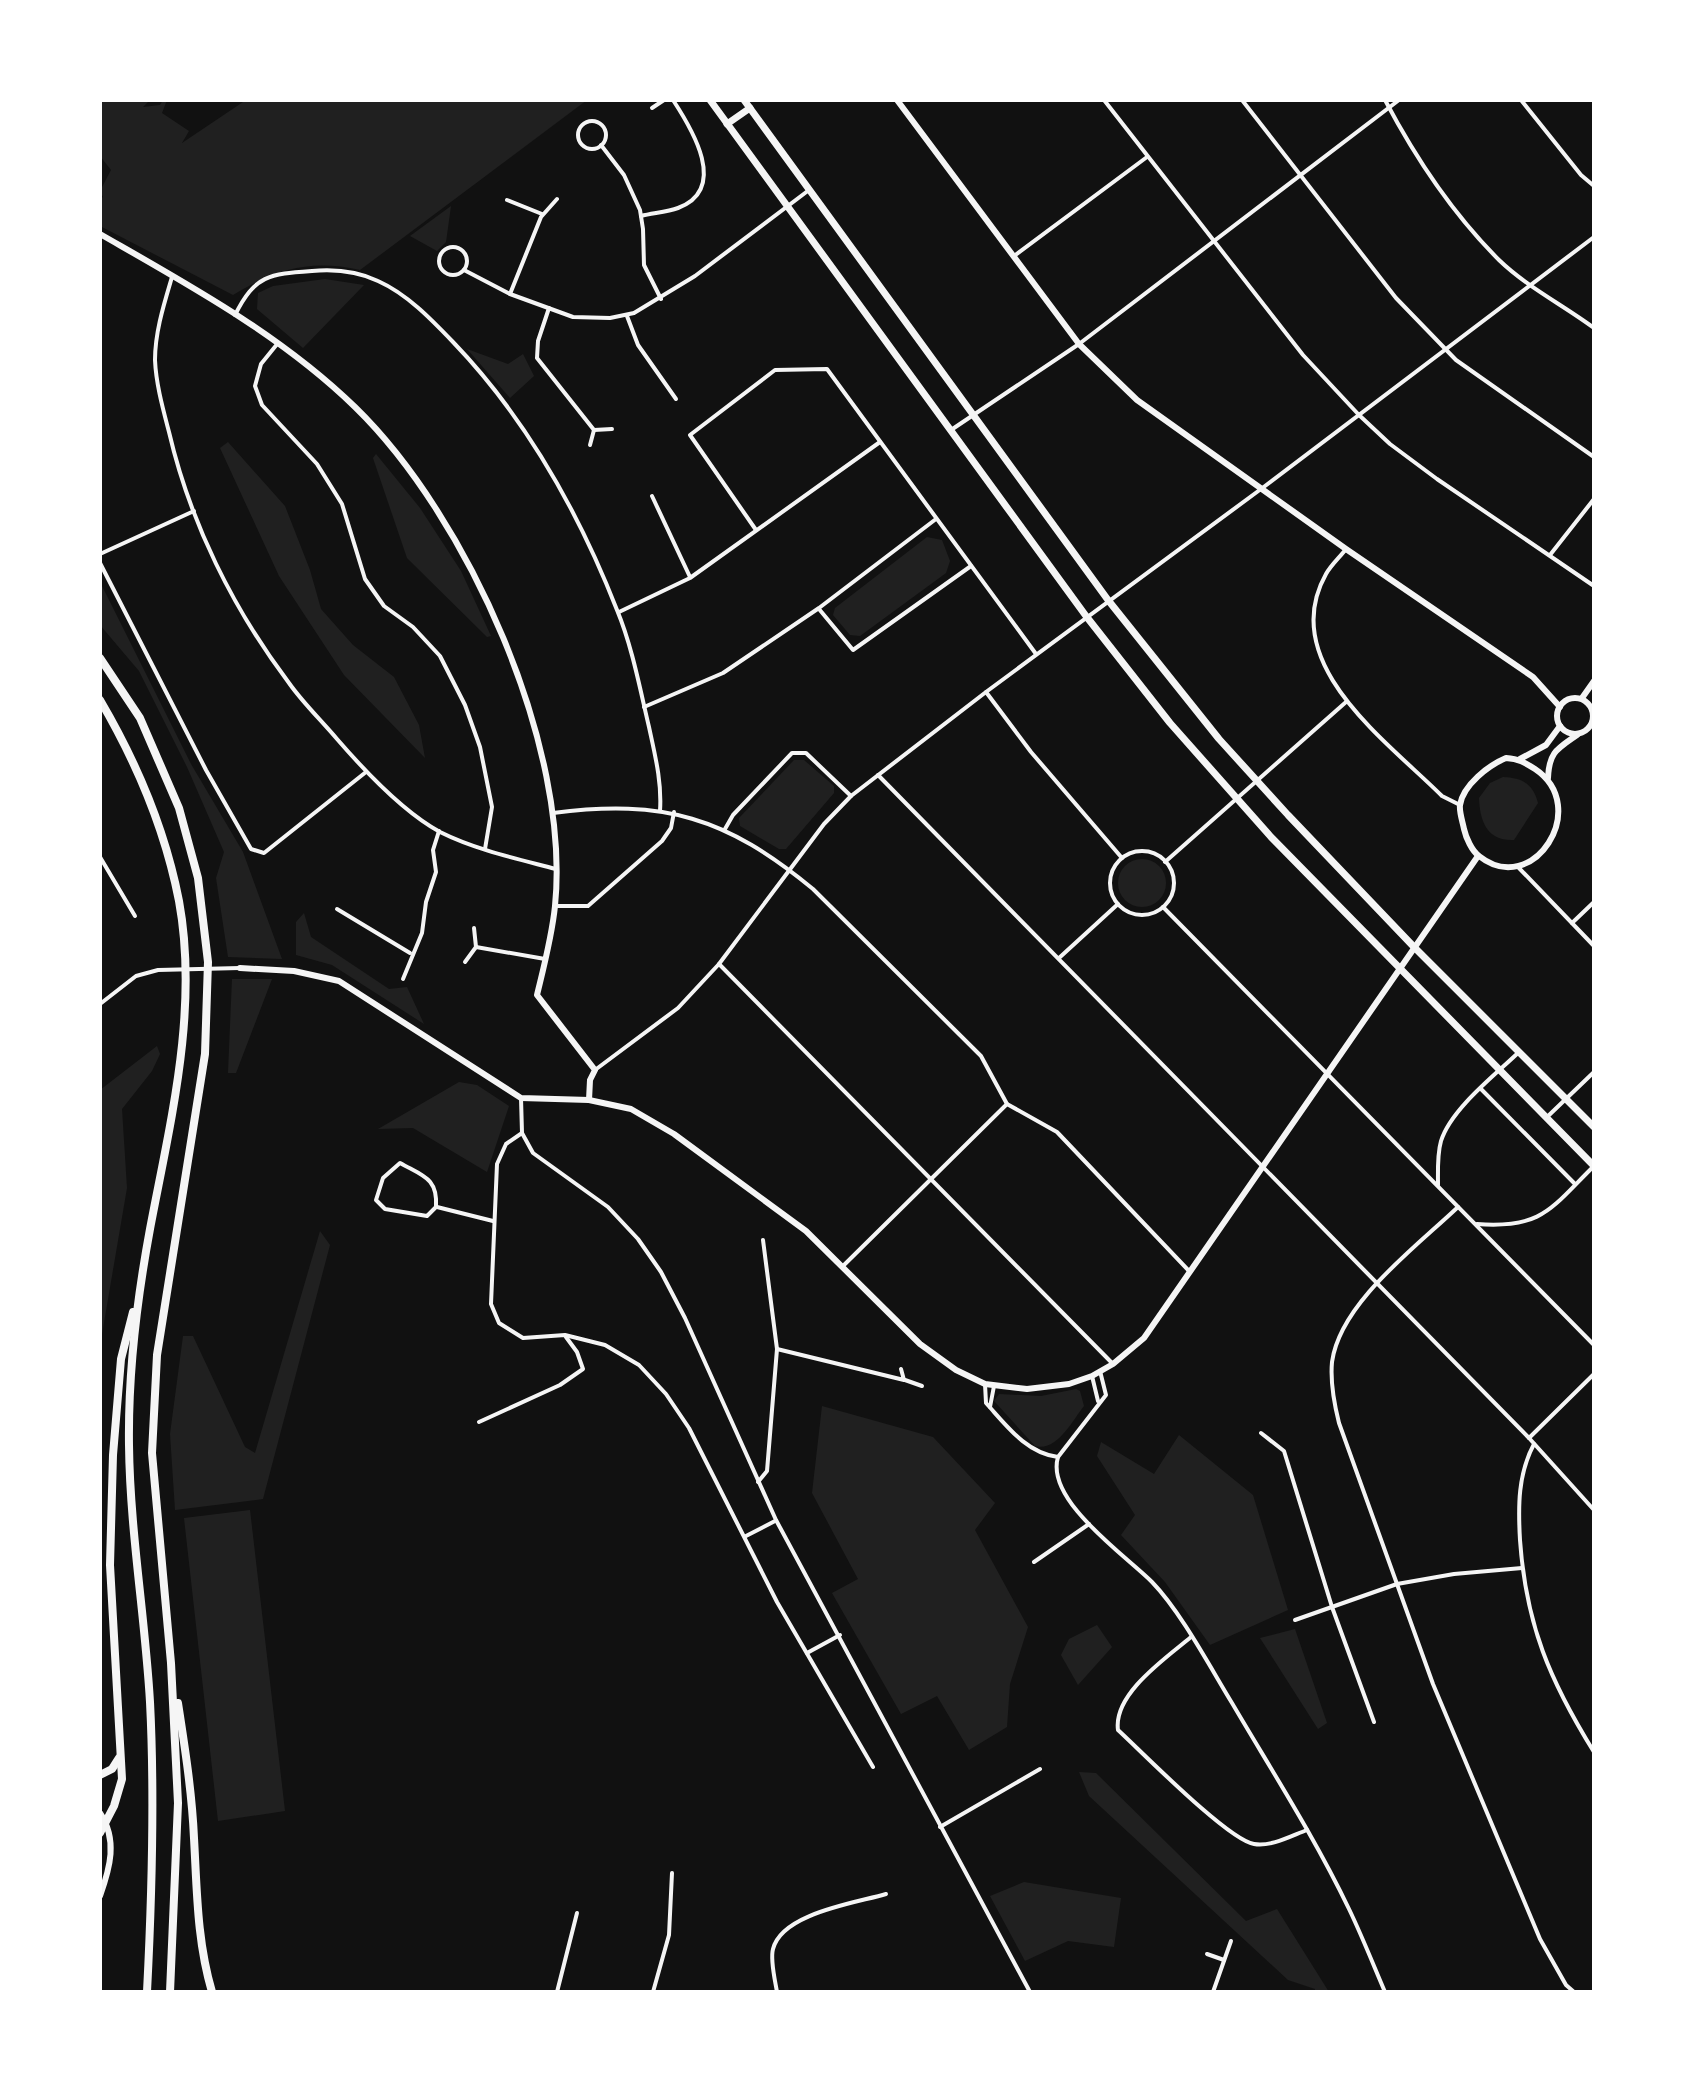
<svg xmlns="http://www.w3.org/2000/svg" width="1694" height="2092" font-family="'Sofia Sans Condensed',sans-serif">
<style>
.green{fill:#202020}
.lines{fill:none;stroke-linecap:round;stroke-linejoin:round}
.minor{stroke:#f5f5f5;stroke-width:4}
.tertiary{stroke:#f5f5f5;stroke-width:6}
.secondary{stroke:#f5f5f5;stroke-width:6}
.primary{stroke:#f5f5f5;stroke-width:7}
.motorway{stroke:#f5f5f5;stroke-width:8}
</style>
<rect width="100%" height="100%" fill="#111"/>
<g class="green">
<path d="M102,100H150L143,107L160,105L163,100H167L162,113L189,131L182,143L246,100H587L360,270C310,259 277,269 233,295L100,226V199L103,197L100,191L111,170L100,156Z"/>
<path d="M451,206L446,242L437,251L410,236Z"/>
<path d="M325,279L364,285L303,348L257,309L258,293L273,286Z"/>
<path d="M467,349L508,364L523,354L534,376L510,398Z"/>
<path d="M228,442L285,506L310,570L321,609L353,645L394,677L419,725L425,758L344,675L279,576L220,448Z"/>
<path d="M376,454L420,508L461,571L491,636L487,637L407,558L373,458Z"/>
<path d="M927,537L942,540L950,561L946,573L860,636L850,635L833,615L835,608Z"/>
<path d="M100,582L191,764L243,852L282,959L228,957L216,878L224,852L187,767L139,671L100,625Z"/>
<path d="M794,760H804L834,786V793L786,849H779L740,826L739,818Z"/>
<path d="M1503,777C1523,778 1533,784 1538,803L1514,840C1487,841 1480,822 1479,798L1490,783Z"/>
<circle cx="1142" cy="883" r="24"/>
<path d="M304,913L311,937L389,989L407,987L424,1024L332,965L296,955V922Z"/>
<path d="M232,979H272L236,1073H228Z"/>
<path d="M157,1046L160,1054L152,1071L122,1109L127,1188L100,1346V1090Z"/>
<path d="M459,1082L477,1085L509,1106L487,1172L413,1128L378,1129Z"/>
<path d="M320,1231L330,1245L263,1499L175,1510L170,1434L183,1336H193L245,1447L255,1453Z"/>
<path d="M1076,1389L1080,1391L1084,1406C1072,1421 1057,1452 1035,1446L994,1401L999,1394L1041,1396Z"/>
<path d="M822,1406L933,1437L995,1503L975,1530L1028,1627L1010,1684L1007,1727L969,1750L937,1696L901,1714L832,1593L858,1579L812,1493Z"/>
<path d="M1179,1435L1253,1495L1288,1610L1210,1645L1165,1582L1121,1535L1135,1515L1097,1456L1101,1442L1154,1474Z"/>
<path d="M250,1510L285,1811L218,1821L184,1518Z"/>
<path d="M1097,1625L1112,1647L1078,1685L1061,1655L1069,1639Z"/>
<path d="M1295,1629L1327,1723L1318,1729L1260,1638Z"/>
<path d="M1079,1772L1096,1773L1246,1921L1277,1909L1329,1992H1315V1989L1288,1980L1089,1796Z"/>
<path d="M1024,1882L1121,1898L1114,1947L1068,1941L1025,1961L990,1896Z"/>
</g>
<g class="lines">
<g class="minor">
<path d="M1104,100L1303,355L1359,415L1390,444L1437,479L1594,586"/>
<path d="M1242,100L1396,298L1456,360L1594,457"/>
<path d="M1385,100C1415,157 1453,214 1499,260C1527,287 1563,305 1594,328"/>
<path d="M1521,100L1581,175L1594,186"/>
<path d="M652,108L664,100"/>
<circle cx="592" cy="135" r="14"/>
<path d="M601,145L624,175L640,210L643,229L644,265L661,299"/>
<path d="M507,200L542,214"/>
<path d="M641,216C653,213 667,212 678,208C729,189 692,129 673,100"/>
<circle cx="453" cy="261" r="14"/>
<path d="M1014,256L1147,157"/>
<path d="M464,270L510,294L573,317L610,318L634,313L695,276L809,190"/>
<path d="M172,277C164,304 155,332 155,360C156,384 163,409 169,432C190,522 233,609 289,683C303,703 321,720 337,739C363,769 405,813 440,832C476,850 518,859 556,869"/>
<path d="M510,294L541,217L557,199"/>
<path d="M549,308L538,341L537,358L594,430L612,429"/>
<path d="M235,315C255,275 269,274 312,271C334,269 357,271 378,281C407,294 431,319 453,342C525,417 579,513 617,610C632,646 640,689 649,727C655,755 662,782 660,811"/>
<path d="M627,316L638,345L676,399"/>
<path d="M278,343L261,364L255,386L262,405L317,464L342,504L365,579L384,606L413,627L440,656L465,705L480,747L492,807L485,849"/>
<path d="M951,430L1079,344L1399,100"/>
<path d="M590,445L594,430"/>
<path d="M652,496L690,577"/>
<path d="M756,530L690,435L775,370L827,369L1036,654"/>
<path d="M1346,549C1340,557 1331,565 1326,574C1276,663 1387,741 1442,796L1460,805"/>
<path d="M100,554L194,511"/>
<path d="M1550,555L1594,499"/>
<path d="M100,563L206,770L251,849L264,853L366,772"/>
<path d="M819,609L853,650L971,566"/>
<path d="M619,612L690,578L880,442"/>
<path d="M986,692L1031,752L1122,858"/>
<path d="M644,707L723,673L819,608L936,519"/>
<path d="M878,775L1529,1438L1594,1510"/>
<path d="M553,813C664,799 726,817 813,889L981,1056L1007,1104L1057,1132L1189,1271"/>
<path d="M725,829L733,815L792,753H806L851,796"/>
<circle cx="1142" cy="883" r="32"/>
<path d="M100,857L135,916"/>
<path d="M1165,862L1346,702"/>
<path d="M1518,867L1594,946"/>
<path d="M555,906H588L662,841L671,828L674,812"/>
<path d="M1163,907L1594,1345"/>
<path d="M337,909L410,953"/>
<path d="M1572,923L1594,902"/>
<path d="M476,947L545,959"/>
<path d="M1059,958L1118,904"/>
<path d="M465,962L476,947L474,928"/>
<path d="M719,964L1113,1364"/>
<path d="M403,979L422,933L426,902L436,872L433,850L439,831"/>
<path d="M100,1004L136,976L158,970L240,968"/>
<path d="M595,1070L678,1008L719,964L824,824L851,796L986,692L1261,489L1594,237"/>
<path d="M1481,1089L1575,1184"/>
<path d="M521,1098L522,1133L533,1153L608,1207L638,1239L661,1272L685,1318L776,1520L1030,1992"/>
<path d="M1546,1118L1594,1072"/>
<path d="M522,1133L506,1144L497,1164L491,1304L499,1323L523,1338L565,1335L605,1345L639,1365L666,1394L689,1428L777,1602L873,1767"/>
<path d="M400,1163C423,1176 438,1178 436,1207L427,1216L385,1209L376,1200L383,1178Z"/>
<path d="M1438,1185C1438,1170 1437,1155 1441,1141C1451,1109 1495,1075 1519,1052"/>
<path d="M437,1207L493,1221"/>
<path d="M1458,1207C1416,1247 1340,1303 1332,1362C1330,1383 1334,1403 1339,1423L1433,1684L1540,1939L1566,1985L1574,1992"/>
<path d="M1477,1224C1543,1229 1551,1208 1594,1166"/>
<path d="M843,1266L1007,1104"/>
<path d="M777,1349L904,1380L901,1369"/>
<path d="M1100,1371L1106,1395L1058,1457C1045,1500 1125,1555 1152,1582C1181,1612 1210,1667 1232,1703C1272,1771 1315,1838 1349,1909C1362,1936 1373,1964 1385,1992"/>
<path d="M1092,1376L1098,1401"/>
<path d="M905,1380L922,1386"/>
<path d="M985,1384L986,1403C1006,1425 1026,1453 1058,1457"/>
<path d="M990,1407L994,1386"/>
<path d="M479,1422L560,1385L583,1369L577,1352L566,1337"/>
<path d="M1261,1433L1284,1451L1332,1607L1374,1722"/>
<path d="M1529,1438L1594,1374"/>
<path d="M1534,1444C1518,1474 1518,1506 1520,1540C1526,1625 1550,1681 1594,1752"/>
<path d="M758,1482L767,1471L777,1349L763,1240"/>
<path d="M746,1536L775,1521"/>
<path d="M1034,1562L1089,1524"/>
<path d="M1295,1620L1397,1584L1454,1574L1522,1568"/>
<path d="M1191,1637C1166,1658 1113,1694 1118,1730C1142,1752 1228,1840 1254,1844C1271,1847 1291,1836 1307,1830"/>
<path d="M807,1653L840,1635"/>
<path d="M940,1827L1040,1769"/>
<path d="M1207,1954L1224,1960"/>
<path d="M557,1992L577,1913"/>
<path d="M653,1992L669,1935L672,1873"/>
<path d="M777,1992C775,1980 770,1960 773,1949C782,1913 856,1903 886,1894"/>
<path d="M1213,1992L1231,1941"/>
</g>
<g class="tertiary">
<path d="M897,100L1079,344L1137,400L1346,549L1533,677L1560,707"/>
<path d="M100,234C189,285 281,335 355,407C468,517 571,747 555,906C552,936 544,966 537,995L595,1070L590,1080L589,1100"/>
<path d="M1582,698L1594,681"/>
<circle cx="1575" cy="716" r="18"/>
<path d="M1506,758C1519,759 1524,762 1535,769C1592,807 1533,899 1479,856C1472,851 1466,838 1464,829C1463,823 1459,812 1460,805C1463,785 1489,765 1506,758Z"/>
<path d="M1520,759L1546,745L1560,726"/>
<path d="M1548,778C1549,752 1557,749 1577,735"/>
<path d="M240,968L294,971L339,981L521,1098L589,1100L631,1109L674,1134L806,1231L920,1344L956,1370L985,1384L1027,1389L1069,1384L1092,1376L1113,1364L1144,1338L1478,856"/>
</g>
<path class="secondary" d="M100,1813C118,1840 110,1868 100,1896"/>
<g class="primary">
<path d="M710,100L1086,616L1170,723L1271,837L1594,1166"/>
<path d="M744,100L1108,600L1219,739L1288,815L1414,947L1594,1127"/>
<path d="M727,124L750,108"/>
</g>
<g class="motorway">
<path d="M100,658L140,718L179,808L198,878L208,962L205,1054L157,1355L152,1453L171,1663L178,1803L170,1992"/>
<path d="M100,700C137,763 165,829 179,901C199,1010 170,1123 150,1229C137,1299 128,1373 129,1445C130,1531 145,1616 150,1702C155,1799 152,1895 147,1992"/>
<path d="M178,1703C185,1748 192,1793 194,1838C197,1891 197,1941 212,1992"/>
<path d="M100,1775L112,1769L119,1758"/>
<path d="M100,1833L114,1806L122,1779L110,1565L113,1455L121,1359L133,1312"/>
</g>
</g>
<rect width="1694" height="2092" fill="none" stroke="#ffffff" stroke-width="204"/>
</svg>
